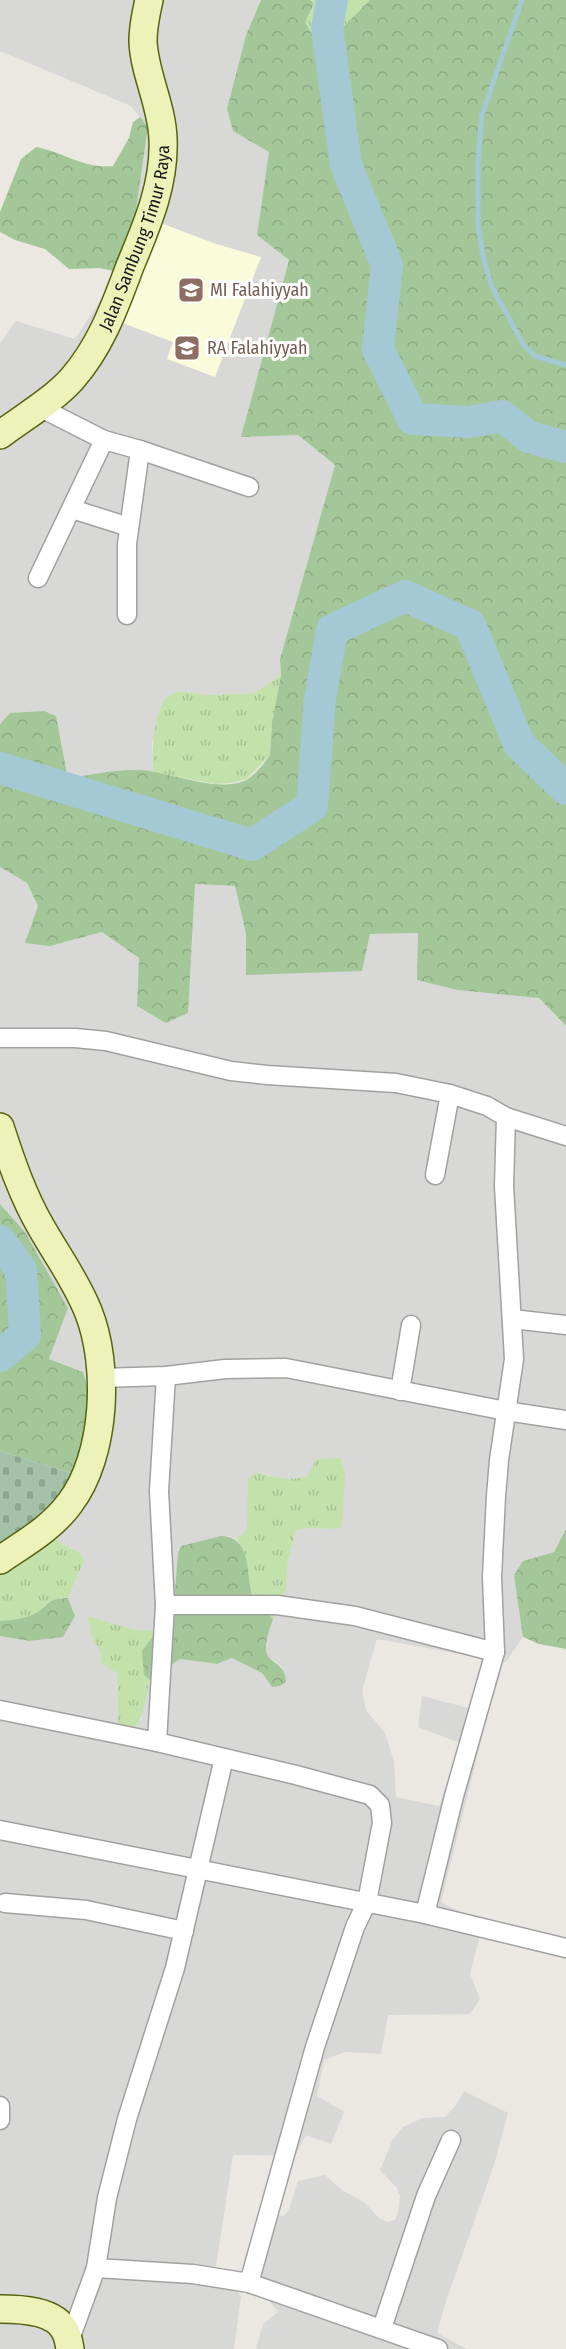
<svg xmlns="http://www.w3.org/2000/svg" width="566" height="2349" font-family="'Fira Sans Condensed',sans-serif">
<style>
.residential{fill:#d8d8d7;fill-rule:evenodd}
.education{fill:#f9fbda}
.grass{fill:url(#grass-tufts)}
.forest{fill:url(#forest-crowns)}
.cemetery{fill:url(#cemetery-stones)}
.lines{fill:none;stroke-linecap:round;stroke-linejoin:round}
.stream{stroke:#a5c8d5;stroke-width:5}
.river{stroke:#a5c8d5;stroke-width:32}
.street-casing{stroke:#a1a1a1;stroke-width:21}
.secondary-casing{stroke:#56640f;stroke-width:30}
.street{stroke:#fff;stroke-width:18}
.secondary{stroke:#ecf2b8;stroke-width:27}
.labels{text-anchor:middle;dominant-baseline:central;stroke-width:6;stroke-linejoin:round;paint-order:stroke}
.street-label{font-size:18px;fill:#1a1a1a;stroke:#fff}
.education-label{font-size:18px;fill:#785e54;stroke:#fff;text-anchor:start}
</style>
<defs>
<pattern id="grass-tufts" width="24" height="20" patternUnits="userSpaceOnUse" patternTransform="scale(1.5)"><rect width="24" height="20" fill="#c2e1ab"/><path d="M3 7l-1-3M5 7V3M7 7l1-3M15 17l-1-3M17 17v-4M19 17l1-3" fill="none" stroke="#a6c093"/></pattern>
<pattern id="forest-crowns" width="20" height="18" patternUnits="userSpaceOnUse" patternTransform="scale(1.5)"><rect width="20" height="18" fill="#a4c799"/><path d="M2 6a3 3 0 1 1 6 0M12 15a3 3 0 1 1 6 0" fill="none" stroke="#8daa83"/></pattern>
<pattern id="cemetery-stones" width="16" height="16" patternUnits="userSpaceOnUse" patternTransform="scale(1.5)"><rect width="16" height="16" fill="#a4c2aa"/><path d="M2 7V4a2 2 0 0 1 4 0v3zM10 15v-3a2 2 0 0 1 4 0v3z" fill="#8da692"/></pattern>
</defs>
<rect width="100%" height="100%" fill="#ebe8e1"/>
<g class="residential">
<path d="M0,0H261L246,35L227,109L233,131L270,152L258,227L289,260L242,436L298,435L335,465L280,659L281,675L254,693L207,695L180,691L152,742L153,772L137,770L68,778L60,734L10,713L0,724V343L16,321L75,339L105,293L136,210L148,128L131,106L0,51Z"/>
<path d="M0,867L27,883L38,906L50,946L102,932L139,958L137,1006L192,950L194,884L235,886L246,934V975L370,934L418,933L457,990L539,998L566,1027V1529L554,1552L523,1561V1637L506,1662L377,1639L362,1691L366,1710L385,1733L394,1762L396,1797L439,1806L463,1744L418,1727L422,1696L488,1713L441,1902L483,1924L470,1974L480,1999L470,2014L388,2015L381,2054L345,2052L324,2060L317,2096L344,2112L331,2144L306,2135L295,2156L233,2155L216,2267L228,2273L241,2297L234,2349H0V1636L29,1641L75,1616L68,1598L84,1561L80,1553L60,1543L43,1519L60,1498L71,1473L80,1451L87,1416L83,1372L49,1359L68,1308L25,1232L0,1204ZM258,1472L281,1479H298L308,1476L338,1529L306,1528L296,1530L288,1561L286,1591L273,1619L268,1634L266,1650L269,1657L282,1667L272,1687L262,1673L232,1658L216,1664L180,1659L150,1680L143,1703L141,1720L118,1724L117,1672L101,1663L100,1650L115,1626L135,1631H157L172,1624L178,1553L229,1536L236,1539L247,1530L249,1478Z"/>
<path d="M464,2091L508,2113L494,2165L445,2304L437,2333L467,2349H256L263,2324L278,2312L266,2297L260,2277L261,2214L284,2216L289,2209L298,2181L325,2175L343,2191L364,2202L380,2219L388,2222L395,2220L398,2212L400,2196L397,2188L380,2170L392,2141L402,2128L409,2124L423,2118L445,2117L456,2105Z"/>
</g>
<path class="education" d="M158,222L216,244L261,257L215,377L167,359L173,342L120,322Z"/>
<g class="grass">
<path d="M310,0H370L333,37L313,36L304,22L314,5Z"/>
<path d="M281,675L272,722L270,755L247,779L232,783L215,784L153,772C152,745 153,723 165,698L180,691L207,695L254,693Z"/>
<path d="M341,1458L345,1473L342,1526L338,1529L306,1528L296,1530L288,1561L286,1591L273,1619L268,1614L260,1613C257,1606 252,1598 251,1591C248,1573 249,1553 236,1539L247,1530L248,1478L257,1472C275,1478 290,1481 308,1476L316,1459Z"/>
<path d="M43,1519L60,1543L80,1553L84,1561L68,1598C43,1599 52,1605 34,1614C23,1619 12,1620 0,1621V1552Z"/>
<path d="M88,1616L135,1630L157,1631C151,1646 135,1667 150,1680C145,1696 145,1716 134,1729L118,1724L117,1673L101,1663L100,1650L92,1638Z"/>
</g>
<g class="forest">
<path d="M261,0H310L314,4L305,22L313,36L333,37L370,0H566V1026L539,998L457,990L417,980L418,933L370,934L362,971L246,975V934L235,886L195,884L188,1013L166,1023L137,1006L139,958L102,932L50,946L25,943L38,906L27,883L0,867V724L10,713L44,711L56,716L68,778C91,775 115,769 138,770C170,771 219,795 248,779C257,773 264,763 270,755L272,722L281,675L280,659L335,465L298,435L241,437L289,260L257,235L269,152L233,131L227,109L246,35Z"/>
<path d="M140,117L148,127L136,210L113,271L100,268L69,269L45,249L15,240L0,232V212L21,159L36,147C64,152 83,169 113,166L129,138L133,122Z"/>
<path d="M0,1204L25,1232L68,1308L49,1359L83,1372L89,1392L87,1416L80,1451L71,1473L0,1451Z"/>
<path d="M566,1529V1649L539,1644L523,1637L514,1575L523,1561L554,1552Z"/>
<path d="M221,1536C250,1536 247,1570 251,1591C252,1599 257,1606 260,1613L268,1614L273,1619C270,1628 266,1639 266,1649C267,1664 286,1662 286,1682L280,1686L272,1687L262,1673L232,1658L217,1664L180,1659L150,1680L144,1675L142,1651L157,1631L172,1624L178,1553L181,1546Z"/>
<path d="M68,1598L75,1616L63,1637L29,1641L0,1636V1621C12,1620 23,1619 34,1614C52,1605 43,1599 68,1598Z"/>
</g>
<path class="cemetery" d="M0,1451L71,1473L60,1498L0,1552Z"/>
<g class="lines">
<path class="stream" d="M522,0L482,115L478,162V224L483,257L492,287L523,344L535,356L566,365"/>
<g class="river">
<path d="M332,0L327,28L346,165L387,265L378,349L413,419L469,422L502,416L529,437L566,447"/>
<path d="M0,768L252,845L312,806L320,699L332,630L405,596L470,625L519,744L566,789"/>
<path d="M0,1241L21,1270L25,1335L0,1356"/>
</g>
<defs>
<g id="street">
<path d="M104,440L140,450L249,487"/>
<path d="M72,509L129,527"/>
<path d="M38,578L104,440L39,407"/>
<path d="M127,615V544L140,450"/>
<path d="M0,1038H75L106,1041L231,1071L267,1075L396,1083L450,1094L487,1106L506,1117L566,1136"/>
<path d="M435,1175L450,1094"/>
<path d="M512,1319L566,1325"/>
<path d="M166,1376L159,1491L165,1605H277L355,1616L495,1652"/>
<path d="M101,1378L166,1376L225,1369L286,1368L506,1411L566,1420"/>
<path d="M400,1391L411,1325"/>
<path d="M0,1710L157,1742L296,1775L370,1795L380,1805L382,1823L367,1902L355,1927L315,2047L249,2283"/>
<path d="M157,1742L165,1605"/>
<path d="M224,1758L175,1968L127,2119L107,2198L96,2268L193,2274L249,2283L438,2349"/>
<path d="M0,1830L425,1914L454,1796L495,1652L492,1577L496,1496L499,1460L514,1359L504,1186L506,1117"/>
<path d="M5,1903L86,1910L184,1931"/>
<path d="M425,1914L566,1948"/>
<path d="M0,2106V2120"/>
<path d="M382,2328L426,2196L451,2140"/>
<path d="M69,2342L96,2268"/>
</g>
<g id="secondary">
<path id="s1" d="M0,435C24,417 52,401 72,379C101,346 115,306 130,266C147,225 165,184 163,139C162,105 144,73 143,41C143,27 146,13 149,0"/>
<path d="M0,1127C11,1161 23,1196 41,1227C57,1255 76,1281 88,1311C110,1365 106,1456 70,1503C52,1528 25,1543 0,1560"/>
<path d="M0,2309C20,2309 55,2310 65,2331C68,2336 69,2343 70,2349"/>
</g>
</defs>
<use href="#street" class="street-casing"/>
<use href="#secondary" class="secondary-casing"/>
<use href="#street" class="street"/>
<use href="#secondary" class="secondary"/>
</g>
<defs>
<symbol id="school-square" viewBox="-11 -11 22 22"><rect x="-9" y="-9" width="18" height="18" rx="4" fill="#8d6e63" stroke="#fff"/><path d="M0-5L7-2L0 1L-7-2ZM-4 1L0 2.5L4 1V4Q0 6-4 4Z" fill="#fff"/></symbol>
</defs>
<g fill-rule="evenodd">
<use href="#school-square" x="176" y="275" width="30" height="30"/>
<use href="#school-square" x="172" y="333" width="30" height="30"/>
</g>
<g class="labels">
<g class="street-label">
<text stroke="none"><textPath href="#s1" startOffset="248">Jalan Sambung Timur Raya</textPath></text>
</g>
<g class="education-label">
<text x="210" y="290">MI Falahiyyah</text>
<text x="207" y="348">RA Falahiyyah</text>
</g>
</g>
</svg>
